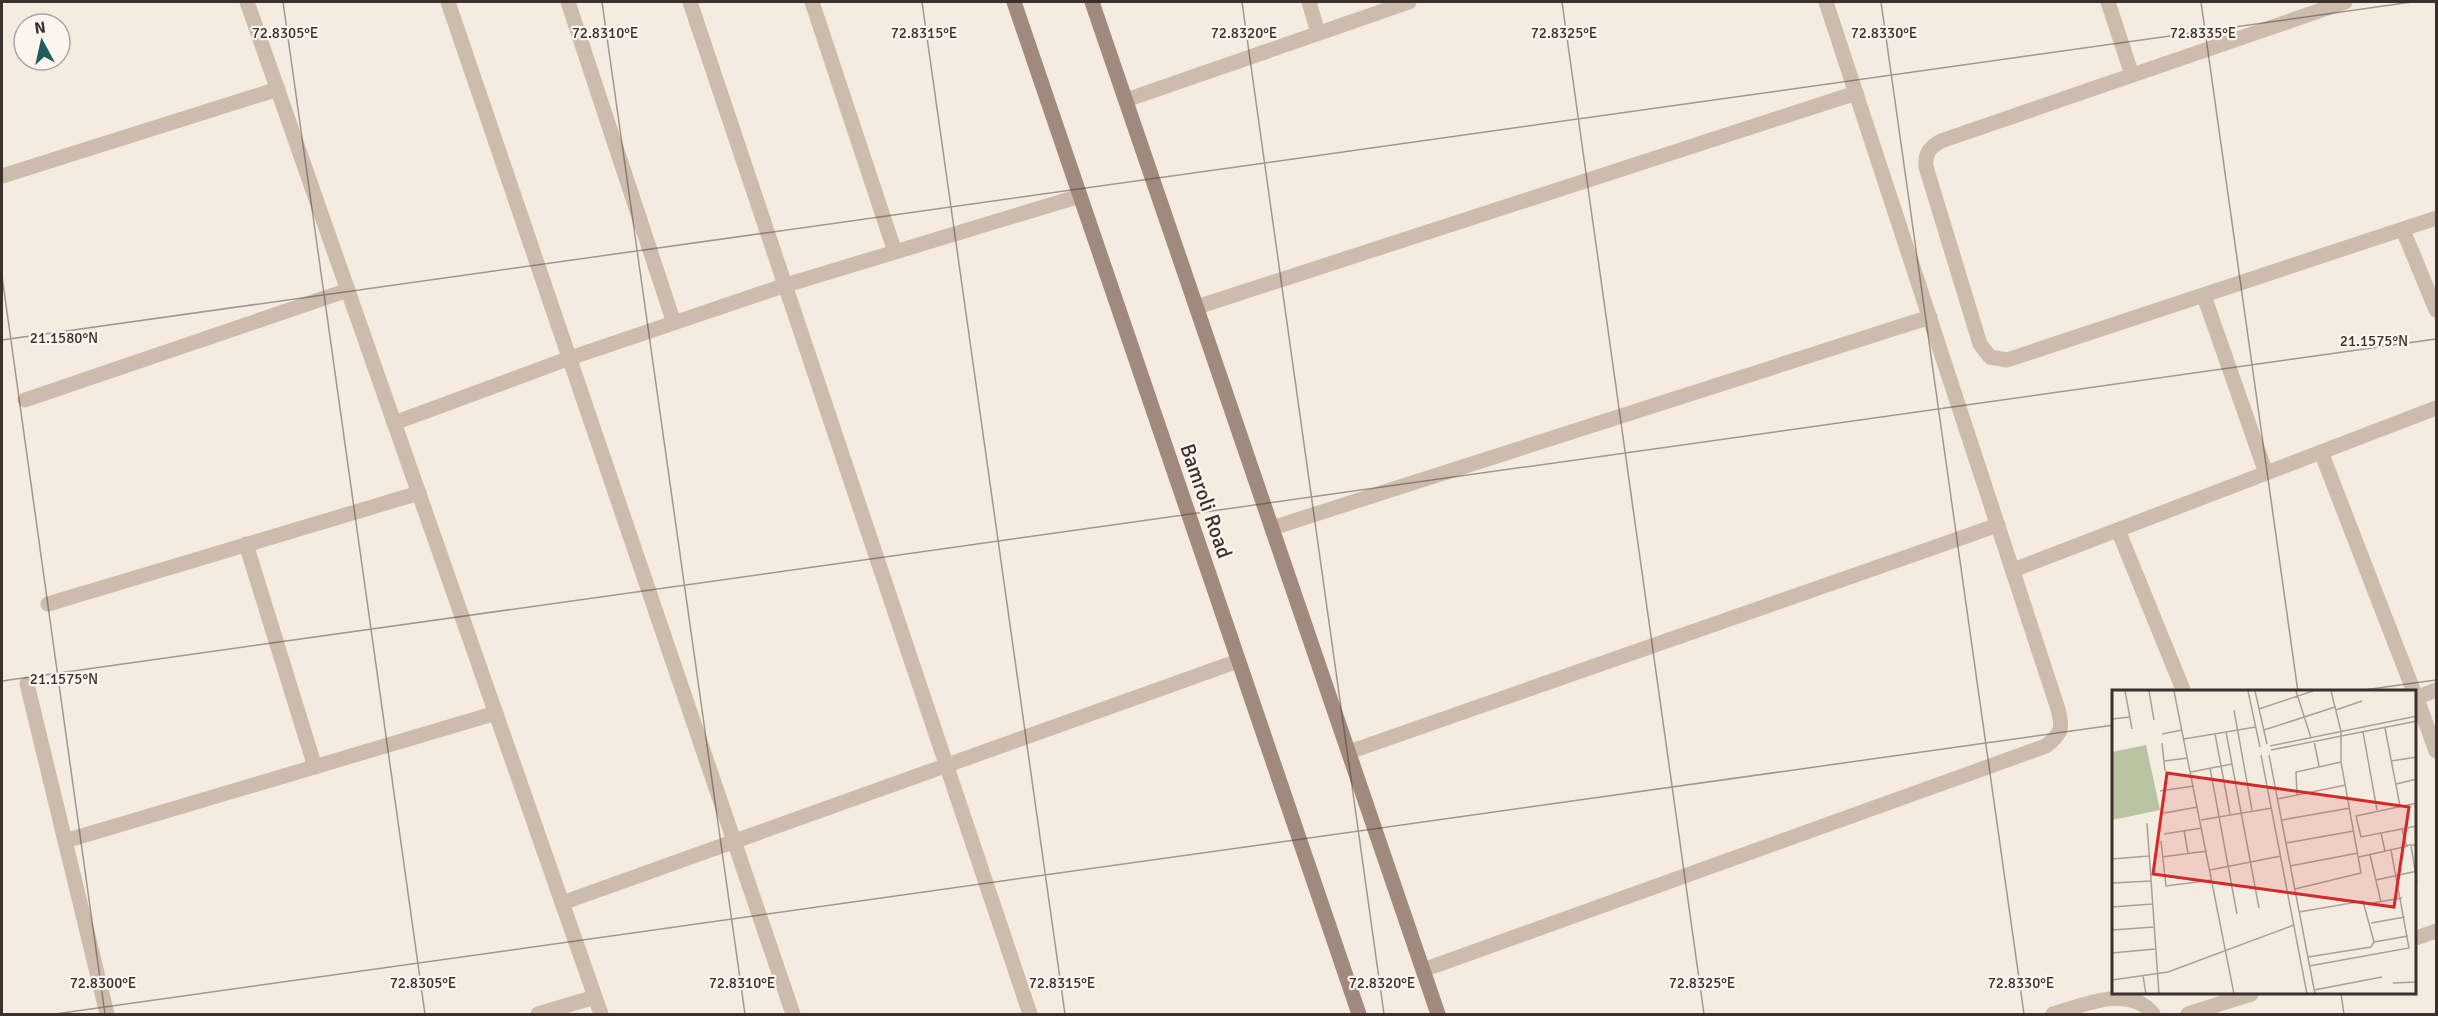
<svg xmlns="http://www.w3.org/2000/svg" width="2438" height="1016" font-family="Signika,sans-serif">
<style>
.lines{fill:none;stroke-linecap:round;stroke-linejoin:round}
.street{stroke:#cdbbac;stroke-width:15}
.secondary{stroke:#a18a7d;stroke-width:15}
.ticks{fill:none;stroke:#3b302b;stroke-width:1.5;stroke-opacity:0.45}
.labels{text-anchor:middle;dominant-baseline:central;stroke-width:4.5;stroke-linejoin:round;paint-order:stroke}
.street-label{font-size:21px;fill:#3b302b;stroke:#fbf5ee}
.inset-road{fill:none;stroke:#aaa098;stroke-width:1.5}
.view{fill:#d62828;fill-opacity:0.15;stroke:#d62828;stroke-width:3}
.inset-edge{fill:none;stroke:#3b302b;stroke-width:3}
.ticks-label{font-size:15px;text-anchor:middle;fill:#3b302b;stroke:#fbf5ee;stroke-width:4.5;stroke-linejoin:round;paint-order:stroke}
</style>
<rect width="100%" height="100%" fill="#f4ebe1"/>
<g class="lines">
<g class="street">
<path d="M247,2L601,1014"/>
<path d="M448,2L793,1014"/>
<path d="M568,2L674,323"/>
<path d="M690,2L1030,1014"/>
<path d="M812,2L895,252"/>
<path d="M1309,2L1318,33"/>
<path d="M2108,2L2132,75"/>
<path d="M2345,2L1941,141C1929,148 1925,153 1926,167L1980,344L1990,357L2007,360L2436,218"/>
<path d="M1126,100L1409,2"/>
<path d="M2,176L278,89"/>
<path d="M2403,230L2436,310"/>
<path d="M2204,296L2266,473"/>
<path d="M1197,307L1856,93"/>
<path d="M25,400L348,290"/>
<path d="M394,423L570,358L786,285L1080,196"/>
<path d="M2321,452L2414,692"/>
<path d="M1272,528L1930,317"/>
<path d="M2118,530L2184,692"/>
<path d="M246,544L315,767"/>
<path d="M2013,570L2436,408"/>
<path d="M48,604L419,493"/>
<path d="M27,684L107,1014"/>
<path d="M2416,696L2436,751"/>
<path d="M2416,698L2436,690"/>
<path d="M1349,752L1998,525"/>
<path d="M65,841L496,713"/>
<path d="M562,903L1238,661"/>
<path d="M2416,938L2436,931"/>
<path d="M1423,970L2046,746C2062,733 2063,729 2058,709L1826,2"/>
<path d="M538,1014L595,997"/>
<path d="M2053,1014C2083,1005 2130,984 2153,1014"/>
<path d="M2188,1014L2251,994"/>
</g>
<g class="secondary">
<path d="M1014,2L1359,1014"/>
<path d="M1092,2L1438,1014"/>
</g>
</g>
<path class="ticks" d="M283,2L425,1014M602,2L745,1014M922,2L1065,1014M1242,2L1384,1014M1562,2L1704,1014M1881,2L2024,1014M2201,2L2298,692M2,276L105,1014M2,340L2412,2M2,681L2436,339M2349,692L2436,680M2341,994L2344,1014M55,1014L2114,725"/>
<g class="labels">
<g class="street-label">
<text transform="translate(1206 501) rotate(71)">Bamroli Road</text>
</g>
</g>
<g transform="translate(2112 690)">
<rect width="304" height="304" fill="#f4ebe1"/>
<path d="M34,55L48,120L0,130V62Z" fill="#b8c4a0"/>
<path class="inset-road" d="M13,1L20,39M37,1L42,30M62,1L122,304M136,1L148,57M143,1L155,54M184,1L199,48M147,19L201,1M122,20L140,120M224,20L250,11M0,29L18,27M273,38L288,116M152,40L223,17M114,42L147,218M251,42L265,120M50,44L70,40M103,44L118,124M72,49L144,37M202,51L207,76M50,53L53,81M158,56L305,26M159,60L305,31M149,65L195,304M157,65L203,304M52,71L76,68M279,71L305,67M98,78L125,224M79,82L120,74M284,94L305,89M48,101L82,96M185,105L184,82L229,72M165,109L234,95M305,113L244,126L249,147L305,136M52,123L86,117M89,130L160,118M170,130L238,118M35,133L47,304M290,139L294,155H305M72,140L76,163M269,143L273,161M52,144L90,138M49,151L54,196L100,190M174,153L242,141M299,156L305,192M258,165L269,212M50,167L95,161M247,167L296,156M0,169L37,166M178,176L246,163M98,180L169,166M264,190L305,181M0,193L39,191M183,199L249,183L229,72V41L219,1M255,214L290,208M0,217L40,214M187,222L251,211L262,252L259,257L196,267M259,233L293,227M0,240L42,237M262,252L296,246M0,263L43,259M197,276L297,258L279,160M31,286L34,304M0,290L56,282L182,235M281,293L305,292M202,300L270,287"/>
<path class="view" d="M55,83L297,117L282,217L41,184Z"/>
<rect width="304" height="304" class="inset-edge"/>
</g>
<g class="ticks-label">
<text x="285" y="38">72.8305°E</text>
<text x="605" y="38">72.8310°E</text>
<text x="924" y="38">72.8315°E</text>
<text x="1244" y="38">72.8320°E</text>
<text x="1564" y="38">72.8325°E</text>
<text x="1884" y="38">72.8330°E</text>
<text x="2203" y="38">72.8335°E</text>
<text x="64" y="343">21.1580°N</text>
<text x="2374" y="346">21.1575°N</text>
<text x="64" y="684">21.1575°N</text>
<text x="103" y="988">72.8300°E</text>
<text x="423" y="988">72.8305°E</text>
<text x="742" y="988">72.8310°E</text>
<text x="1062" y="988">72.8315°E</text>
<text x="1382" y="988">72.8320°E</text>
<text x="1702" y="988">72.8325°E</text>
<text x="2021" y="988">72.8330°E</text>
</g>
<rect width="2438" height="1016" fill="none" stroke="#3b302b" stroke-width="6"/>
<g transform="translate(42 42) rotate(352)"><circle r="28" fill="#fbf5ee" stroke="#aea6a0" stroke-width="1.5"/>
<path d="M0-4.5L10 22L0 15L-10 22Z" fill="#1f5a5e"/>
<text y="-9" font-size="16" font-weight="bold" text-anchor="middle" fill="#3b302b">N</text>
</g>
</svg>
